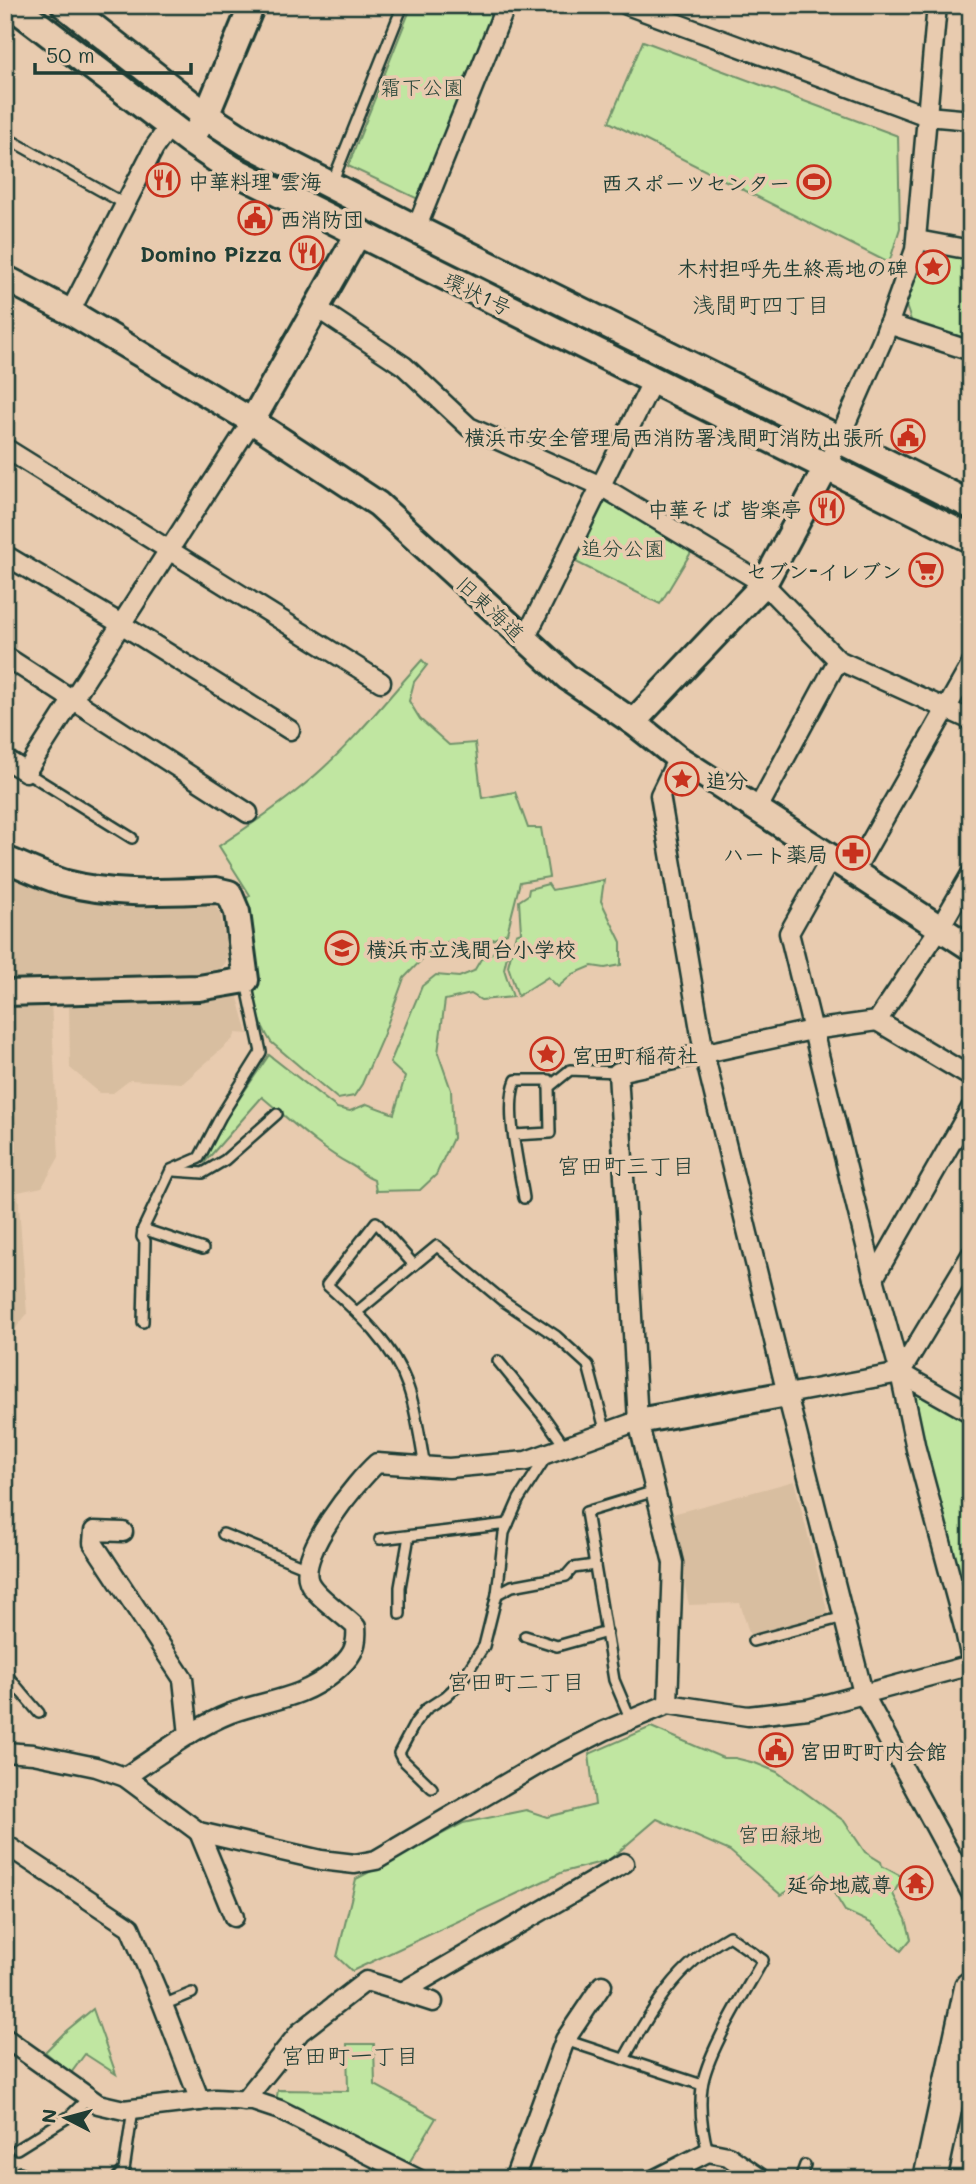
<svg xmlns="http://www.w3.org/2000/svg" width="976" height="2184" font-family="Mali,'Klee One',sans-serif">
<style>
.built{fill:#d8bea0}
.green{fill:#c0e6a1;stroke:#70926a;stroke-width:2}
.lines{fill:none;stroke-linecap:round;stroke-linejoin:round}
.lane-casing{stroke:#1f3d34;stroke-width:14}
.street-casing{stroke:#1f3d34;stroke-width:23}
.secondary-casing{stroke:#1f3d34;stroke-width:30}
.primary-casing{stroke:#1f3d34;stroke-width:32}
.highway-casing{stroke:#1f3d34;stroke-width:37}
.lane{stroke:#e8cbaf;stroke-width:9}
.street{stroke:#e8cbaf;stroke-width:18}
.secondary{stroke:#e8cbaf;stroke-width:24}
.primary{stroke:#e8cbaf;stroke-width:26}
.highway{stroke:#e8cbaf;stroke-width:32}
.labels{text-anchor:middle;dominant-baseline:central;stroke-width:7;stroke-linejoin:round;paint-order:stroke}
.park-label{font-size:21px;fill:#274539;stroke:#e8cbaf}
.poi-label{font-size:21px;font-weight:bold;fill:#1f3d34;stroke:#e8cbaf;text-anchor:end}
.street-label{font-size:21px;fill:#1f3d34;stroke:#e8cbaf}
.neighbourhood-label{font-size:23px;fill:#1f3d34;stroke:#e8cbaf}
</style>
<rect width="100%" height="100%" fill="#e8cbaf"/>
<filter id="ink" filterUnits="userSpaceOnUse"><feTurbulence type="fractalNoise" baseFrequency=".0143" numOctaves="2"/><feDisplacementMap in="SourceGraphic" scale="14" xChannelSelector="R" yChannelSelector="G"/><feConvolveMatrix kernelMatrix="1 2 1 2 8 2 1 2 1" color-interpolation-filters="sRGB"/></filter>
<g filter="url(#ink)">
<g class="built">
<path d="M5,873L88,902L123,908L175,903L195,897L213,904L220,913L227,950L226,962L213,978L5,985Z"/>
<path d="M237,994L248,1034L236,1033L233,1039L183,1083L130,1080L113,1093H100L70,1068L69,1001L199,999Z"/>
<path d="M5,1001L51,1002L59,1157L42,1187L18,1192L27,1314L5,1342Z"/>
<path d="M794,1481L829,1617L750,1636L740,1603L689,1605L669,1515Z"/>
</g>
<g class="green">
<path d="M412,5H496L418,199L348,166Z"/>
<path d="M643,41L898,136L900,228L889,263L609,122Z"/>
<path d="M925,247L971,256V341L912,323L905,303Z"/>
<path d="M606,497L693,549L660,604L576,562Z"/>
<path d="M422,660L427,665L414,682L409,701L420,719L449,745L475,743L482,798L515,792L528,828H541L549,877L520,882L507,933L458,956L449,941L427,954L404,978L383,1036L362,1084L354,1096L338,1099L271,1042C252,1014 250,974 244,941L251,940L246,899L250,895L219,846C251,825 282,804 311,779C352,744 386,700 422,660Z"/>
<path d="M604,880L601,901L621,942V965L605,968L592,966L573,974L558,987L548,977L518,996L508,966L516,934L521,932L519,901L528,895L529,889L548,884L552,890Z"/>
<path d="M510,943L504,969L513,997L481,1000L471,994L445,1000L438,1053L451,1090L453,1138L436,1175L420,1190L376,1191L374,1180C362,1176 361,1170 351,1165C319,1148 291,1121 262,1097L204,1163L220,1127L269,1055L337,1108L350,1111L367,1104L394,1114L405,1077L390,1063L422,986L436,975L459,977L474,971L481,959Z"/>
<path d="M909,1386L971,1424V1634Z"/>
<path d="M651,1727L723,1758H735L755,1763L777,1772L844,1821L865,1852L881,1862L882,1866L903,1877L893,1894L906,1919L911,1939L901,1951L871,1923L845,1911L821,1872L781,1895L730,1851L657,1819L609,1860L563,1872L352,1971L337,1957L356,1879L463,1823L526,1810L547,1817L595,1805L589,1754Z"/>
<path d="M93,2009L116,2074L85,2054L71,2073L45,2052L66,2031Z"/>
<path d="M347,2044H374L375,2085L436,2118L406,2168L276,2102L278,2090L348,2091Z"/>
</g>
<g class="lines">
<defs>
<g id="lane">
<path d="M5,137L125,204"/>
<path d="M332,183L403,5"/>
<path d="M26,772L132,838"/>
<path d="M514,1135L550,1133L549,1087L570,1070L618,1072"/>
<path d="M174,1171L203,1173L225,1160L277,1114"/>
<path d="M524,1198C519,1166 504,1108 516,1080H549V1087"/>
<path d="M143,1229L203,1249"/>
<path d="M414,1265L376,1222L327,1285C358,1313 394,1345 408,1387C417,1412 420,1441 425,1467"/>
<path d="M357,1312L437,1246L502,1300L556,1336L588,1365L606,1433"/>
<path d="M143,1322L145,1241L142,1237L143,1229L171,1170L199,1158L221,1116L261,1052L246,982"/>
<path d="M498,1361L544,1417L565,1447"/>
<path d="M223,1534L307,1568"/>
<path d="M380,1539L508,1524"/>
<path d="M497,1594L512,1586L566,1576L573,1568L595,1565"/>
<path d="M400,1614V1587L409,1536"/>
<path d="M525,1636L557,1646L607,1632"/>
<path d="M753,1641L844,1617"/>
<path d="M5,1673L39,1713"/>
<path d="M631,1720L614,1680L586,1512L655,1491"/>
<path d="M432,1788L402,1759L399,1753L415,1723L426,1709L446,1696L460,1683L484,1646L497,1594L504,1533L519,1499L546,1457"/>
<path d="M163,2005L192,1993"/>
<path d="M565,2040L702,2085"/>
<path d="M624,2059C652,2008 677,1965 729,1936L763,1960C746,1991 706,2054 702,2087C699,2110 702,2130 708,2152"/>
<path d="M17,2149L70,2116L89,2097"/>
<path d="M20,2172L23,2179"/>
<path d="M116,2179L124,2170L133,2109"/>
<path d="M800,2179L805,2165"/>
</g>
<g id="street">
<path d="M627,5L927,116L971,120"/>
<path d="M416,229L506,5"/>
<path d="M917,240L971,250"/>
<path d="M317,308L404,366L469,427L601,486L764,584L838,660L971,720"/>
<path d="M70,312L154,148L170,125"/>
<path d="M888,324L971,351"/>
<path d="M5,448L381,682"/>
<path d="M827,466L883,339L915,250L937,5"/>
<path d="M5,555L121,624L290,730"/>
<path d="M525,639L653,380"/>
<path d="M5,656L248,813"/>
<path d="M678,758L660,795L704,1053L787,1394L863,1693L971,1893"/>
<path d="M5,759L26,772L252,421"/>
<path d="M757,810L838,660"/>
<path d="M831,858L789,933L874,1278L900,1373L916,1449L965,1631L971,1660"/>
<path d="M853,873L971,665"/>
<path d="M877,1021L971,1077"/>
<path d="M874,1278L971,1108"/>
<path d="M900,1373L971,1255"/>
<path d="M787,1394L900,1373L971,1413"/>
<path d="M123,1532L94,1531L93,1543L183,1679L189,1735"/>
<path d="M668,1704L673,1563L638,1421L618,1072L812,1030L877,1021L939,929L971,874"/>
<path d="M5,1752L33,1754L96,1767L125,1777L199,1832L321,1860L355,1864L376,1860L541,1763L604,1731L668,1704L748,1716L808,1709L971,1665"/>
<path d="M125,1777C159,1755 193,1728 231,1713C270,1699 300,1700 334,1672C351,1658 358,1648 356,1627C343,1614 315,1596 309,1582C297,1554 356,1482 377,1463L449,1468L526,1461L638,1421"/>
<path d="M199,1832L234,1917"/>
<path d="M5,1844L130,1927L163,2005L200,2101"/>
<path d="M402,1992L433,2002"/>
<path d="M5,2038L98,2104L124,2110L215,2099L253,2101L280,2110L418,2179"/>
<path d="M244,2101L300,2032L366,1981L402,1992L624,1863"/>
<path d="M514,2179L565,2040L602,1985"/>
<path d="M655,2179L708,2152L728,2156L761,2179"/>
</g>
<g id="secondary">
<path d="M190,141L206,116L252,5"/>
<path d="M5,278L70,312L252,421L378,504L567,677L633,722L678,758L971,948"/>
<path d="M252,421L358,234"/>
<path d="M633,722L764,584L827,466"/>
<path d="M5,859C25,867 45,877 66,883C115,896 165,892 216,890L229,893L237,912L246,980L199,988L5,993"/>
<path d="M638,1421L787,1394"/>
</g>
<g id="primary">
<path d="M12,5L190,141L233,170L971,539"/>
<path d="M65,5L206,116L248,143L416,229L971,505"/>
</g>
<path id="highway" d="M930,2179L971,1988"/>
</defs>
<use href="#lane" class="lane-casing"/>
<use href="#street" class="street-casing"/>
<use href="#secondary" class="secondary-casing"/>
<use href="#primary" class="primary-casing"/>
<use href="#highway" class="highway-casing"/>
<use href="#lane" class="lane"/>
<use href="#street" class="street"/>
<use href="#secondary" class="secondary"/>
<use href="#primary" class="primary"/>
<use href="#highway" class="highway"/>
</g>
</g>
<defs>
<symbol id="restaurant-ring" viewBox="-11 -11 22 22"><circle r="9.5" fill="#e8cbaf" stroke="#c8321e" stroke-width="1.5"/><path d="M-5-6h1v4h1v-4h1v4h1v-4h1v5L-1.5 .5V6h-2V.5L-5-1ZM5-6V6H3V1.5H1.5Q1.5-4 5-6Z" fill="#c8321e"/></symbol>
<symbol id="stadium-ring" viewBox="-11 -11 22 22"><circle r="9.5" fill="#e8cbaf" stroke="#c8321e" stroke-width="1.5"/><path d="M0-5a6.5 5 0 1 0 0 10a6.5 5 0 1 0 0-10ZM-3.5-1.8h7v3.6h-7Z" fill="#c8321e"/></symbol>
<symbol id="civic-ring" viewBox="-11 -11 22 22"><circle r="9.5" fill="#e8cbaf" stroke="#c8321e" stroke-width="1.5"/><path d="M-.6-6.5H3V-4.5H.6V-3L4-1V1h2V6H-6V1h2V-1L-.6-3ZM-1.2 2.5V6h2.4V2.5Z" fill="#c8321e"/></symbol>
<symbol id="sight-ring" viewBox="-11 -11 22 22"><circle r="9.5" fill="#e8cbaf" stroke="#c8321e" stroke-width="1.5"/><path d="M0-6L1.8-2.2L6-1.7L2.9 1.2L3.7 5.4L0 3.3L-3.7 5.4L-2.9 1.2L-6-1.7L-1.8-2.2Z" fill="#c8321e"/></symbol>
<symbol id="supermarket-ring" viewBox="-11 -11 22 22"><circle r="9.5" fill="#e8cbaf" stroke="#c8321e" stroke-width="1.5"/><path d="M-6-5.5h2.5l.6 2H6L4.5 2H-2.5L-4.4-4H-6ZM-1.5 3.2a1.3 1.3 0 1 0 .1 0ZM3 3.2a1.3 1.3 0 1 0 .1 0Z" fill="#c8321e"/></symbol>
<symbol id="pharmacy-ring" viewBox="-11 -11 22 22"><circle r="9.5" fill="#e8cbaf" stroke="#c8321e" stroke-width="1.5"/><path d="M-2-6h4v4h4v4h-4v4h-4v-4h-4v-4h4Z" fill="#c8321e"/></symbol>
<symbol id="school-ring" viewBox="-11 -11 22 22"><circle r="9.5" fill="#e8cbaf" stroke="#c8321e" stroke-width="1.5"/><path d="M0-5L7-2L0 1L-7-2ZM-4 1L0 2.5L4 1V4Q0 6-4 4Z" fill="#c8321e"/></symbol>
<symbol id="temple-ring" viewBox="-11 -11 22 22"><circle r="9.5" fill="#e8cbaf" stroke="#c8321e" stroke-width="1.5"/><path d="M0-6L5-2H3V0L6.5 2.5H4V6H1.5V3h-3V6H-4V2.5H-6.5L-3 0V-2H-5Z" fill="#c8321e"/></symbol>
</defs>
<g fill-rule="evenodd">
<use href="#restaurant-ring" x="144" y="161" width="38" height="38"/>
<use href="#stadium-ring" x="795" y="163" width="38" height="38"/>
<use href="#civic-ring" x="236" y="199" width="38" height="38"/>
<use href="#restaurant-ring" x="288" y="234" width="38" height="38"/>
<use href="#sight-ring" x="914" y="248" width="38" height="38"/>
<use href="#civic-ring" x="889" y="417" width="38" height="38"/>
<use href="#restaurant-ring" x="808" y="489" width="38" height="38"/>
<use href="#supermarket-ring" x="907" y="551" width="38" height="38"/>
<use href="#sight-ring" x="663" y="760" width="38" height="38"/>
<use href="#pharmacy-ring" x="834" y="834" width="38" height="38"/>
<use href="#school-ring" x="323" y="929" width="38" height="38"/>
<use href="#sight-ring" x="528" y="1035" width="38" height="38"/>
<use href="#civic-ring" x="757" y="1731" width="38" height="38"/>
<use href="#temple-ring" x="897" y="1864" width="38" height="38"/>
</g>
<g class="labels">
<g class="park-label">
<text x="422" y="86">霜下公園</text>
<text x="623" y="547">追分公園</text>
<text x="780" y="1833">宮田緑地</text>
</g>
<g class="poi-label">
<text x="188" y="180" text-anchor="start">中華料理 雲海</text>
<text x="790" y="182">西スポーツセンター</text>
<text x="280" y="218" text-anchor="start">西消防団</text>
<text x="282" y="253">Domino Pizza</text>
<text x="908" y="267">木村担呼先生終焉地の碑</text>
<text x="884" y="436">横浜市安全管理局西消防署浅間町消防出張所</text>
<text x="802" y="508">中華そば 皆楽亭</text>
<text x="902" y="570">セブン-イレブン</text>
<text x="706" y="779" text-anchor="start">追分</text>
<text x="828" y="853">ハート薬局</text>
<text x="366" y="948" text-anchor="start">横浜市立浅間台小学校</text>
<text x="572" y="1054" text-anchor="start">宮田町稲荷社</text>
<text x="800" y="1750" text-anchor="start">宮田町町内会館</text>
<text x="892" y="1883">延命地蔵尊</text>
</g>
<g class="street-label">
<text transform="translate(478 293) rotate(26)">環状1号</text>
<text transform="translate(491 608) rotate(43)">旧東海道</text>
</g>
<g class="neighbourhood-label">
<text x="761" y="304">浅間町四丁目</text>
<text x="626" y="1165">宮田町三丁目</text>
<text x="516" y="1681">宮田町二丁目</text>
<text x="350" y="2055">宮田町一丁目</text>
</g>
</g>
<rect width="976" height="2184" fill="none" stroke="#e8cbaf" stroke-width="28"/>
<rect x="14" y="14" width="948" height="2156" fill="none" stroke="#1f3d34" stroke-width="2.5" filter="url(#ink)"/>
<g transform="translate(66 2118) rotate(276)" stroke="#e8cbaf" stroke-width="5" paint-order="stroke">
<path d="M0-5L12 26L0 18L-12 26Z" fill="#1f3d34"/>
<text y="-10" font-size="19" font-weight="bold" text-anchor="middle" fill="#1f3d34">N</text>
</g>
<path d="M35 63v10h156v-10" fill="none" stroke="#1f3d34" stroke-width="3.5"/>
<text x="46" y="63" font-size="21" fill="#1f3d34" stroke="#e8cbaf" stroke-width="5" paint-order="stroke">50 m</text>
</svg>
